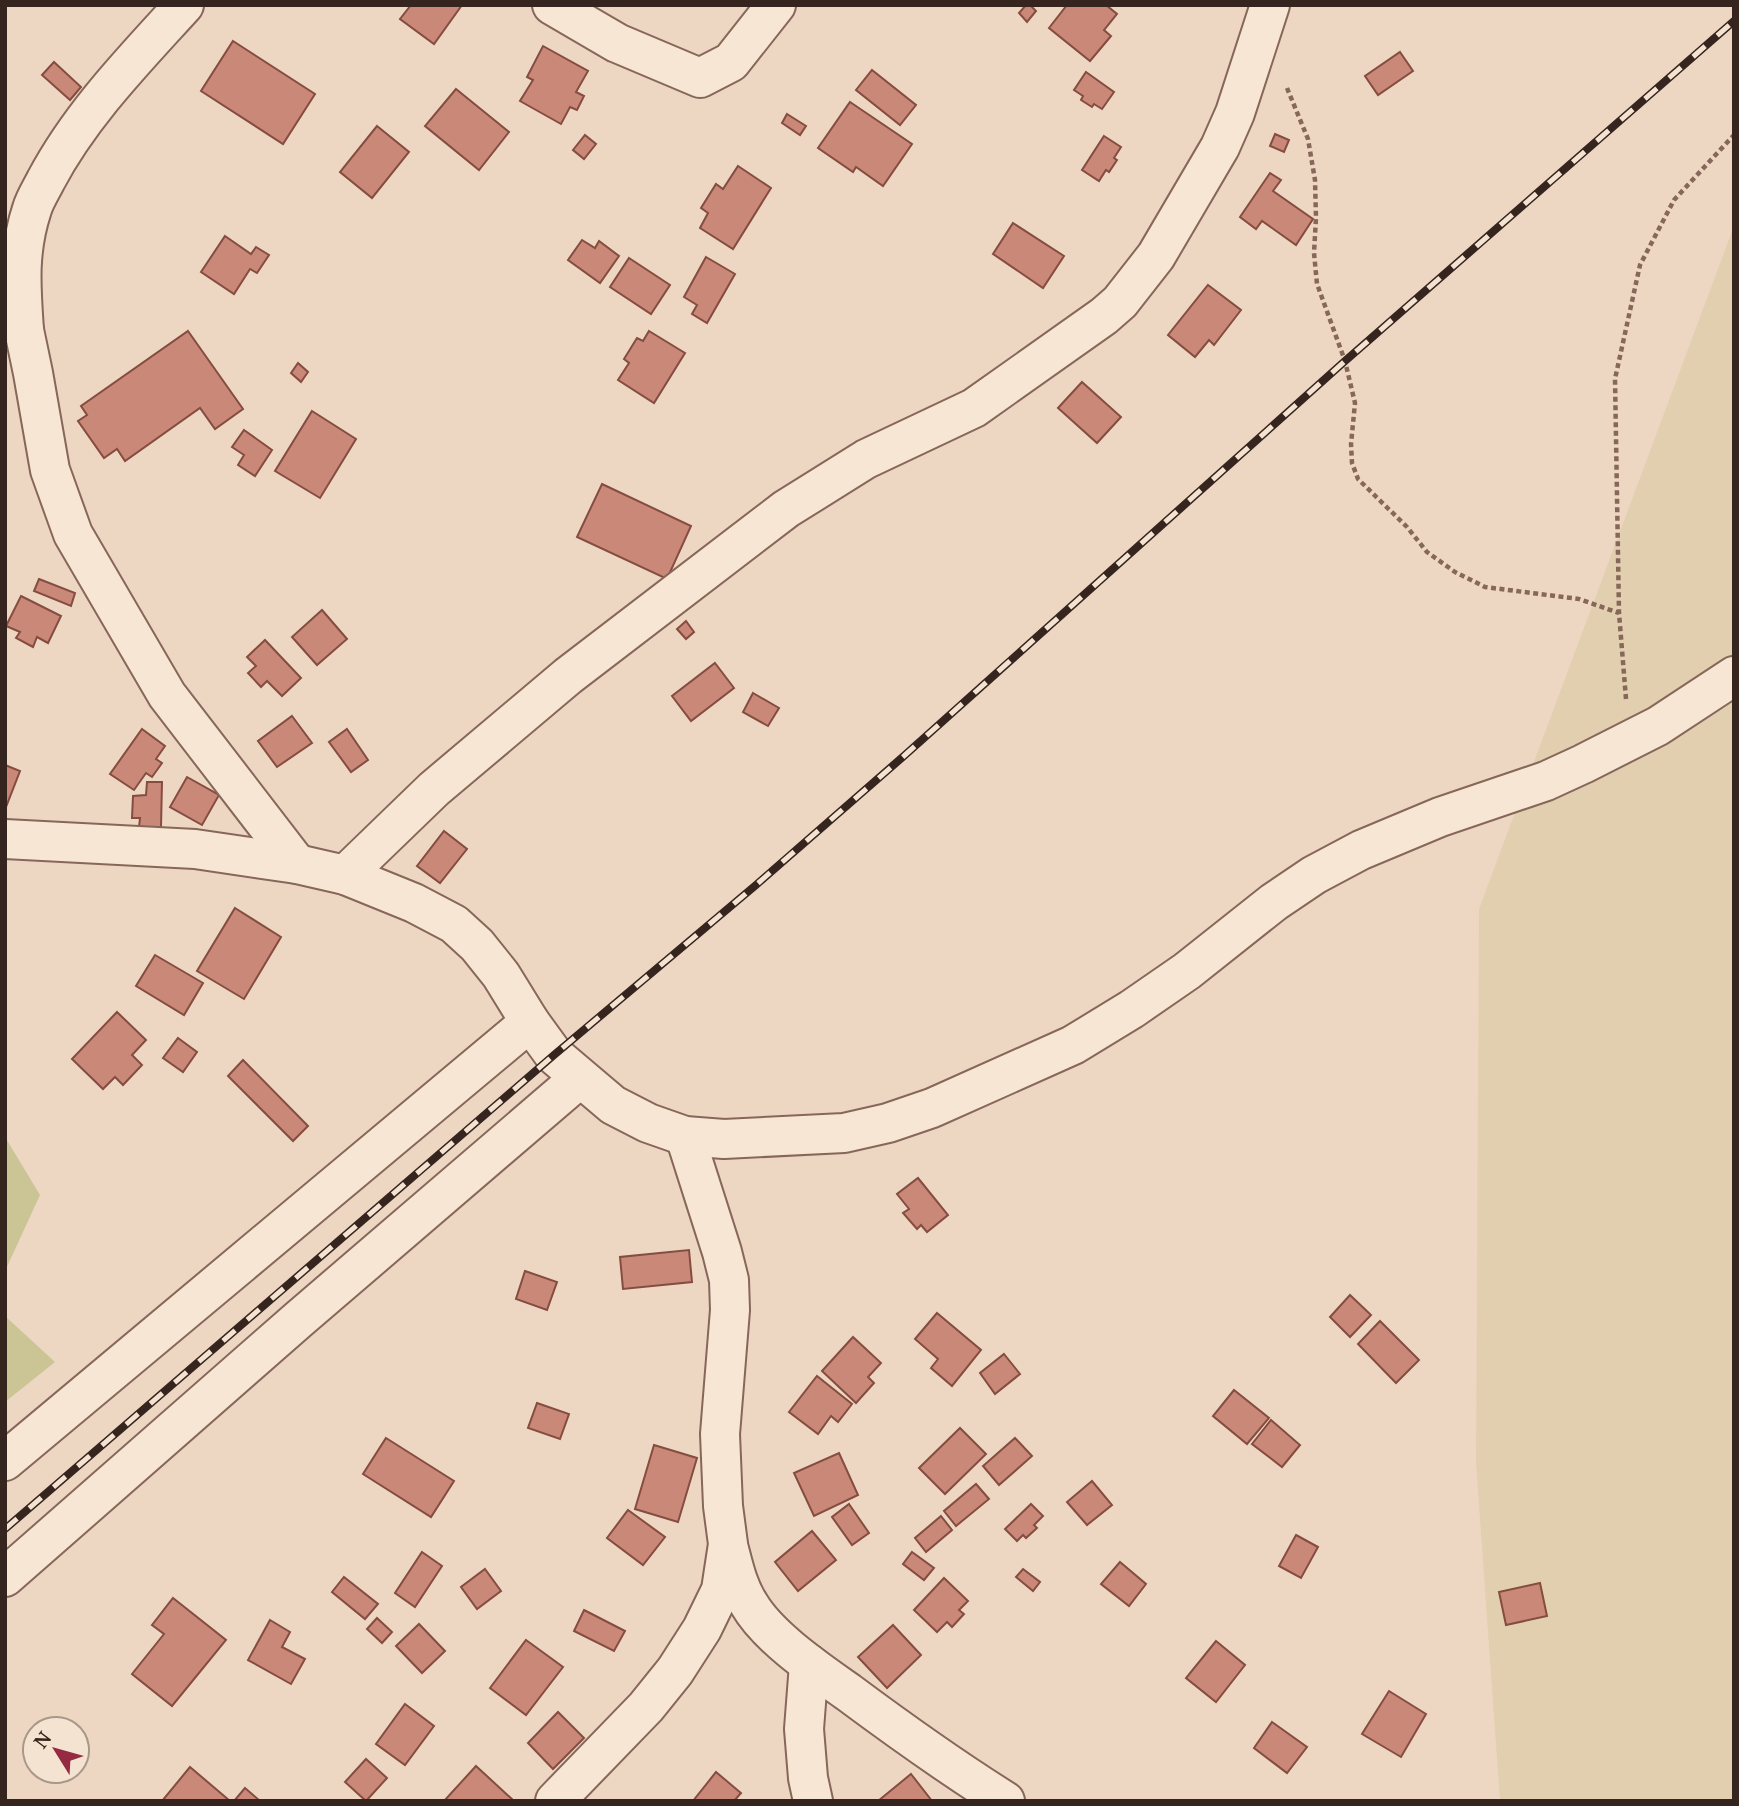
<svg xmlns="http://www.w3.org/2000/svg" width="1739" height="1806" font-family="'Noto Serif',serif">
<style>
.farmland{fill:#e2cfb0}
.green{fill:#cbc596}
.building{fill:#ca8879;stroke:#854c40;stroke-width:2}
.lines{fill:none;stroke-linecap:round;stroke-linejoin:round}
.minor-casing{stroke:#86675a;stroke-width:42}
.tertiary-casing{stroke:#86675a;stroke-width:42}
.path{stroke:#86675a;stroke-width:4.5;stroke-dasharray:5 3.5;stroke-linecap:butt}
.minor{stroke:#f8e6d5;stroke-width:38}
.tertiary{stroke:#f8e6d5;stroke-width:38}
.rail-casing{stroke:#36241e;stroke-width:8}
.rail{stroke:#f5e3d1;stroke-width:5;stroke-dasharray:16;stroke-linecap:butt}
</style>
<rect width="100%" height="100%" fill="#edd7c2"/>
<path class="farmland" d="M1734,226V1801H1500L1476,1462L1479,909Z"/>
<g class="green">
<path d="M5,1137L40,1195L5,1271Z"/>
<path d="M5,1316L55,1362L5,1402Z"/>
</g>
<g class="building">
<path d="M411,5H462L434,44L400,19Z"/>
<path d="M1026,5H1030L1036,11L1027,22L1019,13Z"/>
<path d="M1067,5H1106L1117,14L1104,30L1111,36L1090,61L1049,28Z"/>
<path d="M233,41L315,94L283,144L201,91Z"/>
<path d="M543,46L588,71L576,92L584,96L577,110L570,107L561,124L520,101L533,80L527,77Z"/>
<path d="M1400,52L1413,71L1378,95L1365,76Z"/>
<path d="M54,62L81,87L70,100L42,75Z"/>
<path d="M872,70L916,105L900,125L856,90Z"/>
<path d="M1086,72L1114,92L1102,109L1094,104L1092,107L1081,100L1083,96L1074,90Z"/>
<path d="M456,89L509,132L479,170L425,126Z"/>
<path d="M850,102L912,144L883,186L856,167L853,172L818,148Z"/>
<path d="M787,114L806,126L800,135L782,123Z"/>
<path d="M377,126L409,152L372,198L340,172Z"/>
<path d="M1275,134L1289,140L1284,152L1270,146Z"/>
<path d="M585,135L596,144L584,159L573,150Z"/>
<path d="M1104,136L1121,147L1114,158L1117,160L1109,172L1106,170L1099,181L1082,170Z"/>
<path d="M738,166L771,188L733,249L700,228L708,213L701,208L716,184L723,189Z"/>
<path d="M1270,173L1281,180L1273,191L1313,219L1296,245L1262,221L1256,229L1240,217Z"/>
<path d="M1013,223L1064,256L1043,288L993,254Z"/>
<path d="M225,236L251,254L256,247L269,255L257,273L250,269L234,294L201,272Z"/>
<path d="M582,240L595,248L599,241L619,256L600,283L568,260Z"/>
<path d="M706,257L735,274L707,323L692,314L697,305L684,297Z"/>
<path d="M629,258L670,285L651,314L610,287Z"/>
<path d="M1208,285L1241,310L1214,345L1209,340L1195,357L1168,335Z"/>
<path d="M188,331L243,409L215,429L200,408L125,461L117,449L104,458L78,421L87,415L81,406Z"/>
<path d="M649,331L685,353L654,403L618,380L629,363L624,359L637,338L643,341Z"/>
<path d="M298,363L308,372L301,382L291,373Z"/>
<path d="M1082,382L1121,417L1097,443L1058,408Z"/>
<path d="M312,411L356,439L320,498L275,471Z"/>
<path d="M244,430L272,450L255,476L238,465L244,455L232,447Z"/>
<path d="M602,484L691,526L667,579L577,537Z"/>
<path d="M39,579L75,593L71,606L34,591Z"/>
<path d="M21,596L61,616L48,643L37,637L33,647L16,638L20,632L6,626Z"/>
<path d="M322,610L347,639L317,665L292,637Z"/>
<path d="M686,621L694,632L686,639L677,629Z"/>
<path d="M265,640L301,678L282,696L267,681L261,687L248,673L256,666L247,657Z"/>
<path d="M715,663L734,688L691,721L672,696Z"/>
<path d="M753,693L779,708L768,726L743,712Z"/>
<path d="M292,716L312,743L277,767L258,741Z"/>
<path d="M142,729L165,746L156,759L162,763L152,777L146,773L134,790L110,774Z"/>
<path d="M347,729L368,760L351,772L329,742Z"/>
<path d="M5,765L20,771L6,807H5Z"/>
<path d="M187,777L219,795L202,825L170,807Z"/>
<path d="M147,782H162L161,827H139L140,818H132L133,796L146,795Z"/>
<path d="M444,831L467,849L440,883L417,866Z"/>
<path d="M235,908L281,937L244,999L197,971Z"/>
<path d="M155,955L203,983L184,1015L136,986Z"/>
<path d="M117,1012L146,1040L132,1055L142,1065L123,1085L115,1077L103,1089L72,1059Z"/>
<path d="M178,1038L197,1052L183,1072L163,1058Z"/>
<path d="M243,1060L308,1126L293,1141L228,1076Z"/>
<path d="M918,1178L948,1215L927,1232L921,1225L917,1229L903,1213L909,1209L897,1194Z"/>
<path d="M689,1250L692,1282L623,1289L620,1257Z"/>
<path d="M525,1271L557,1282L547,1310L516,1299Z"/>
<path d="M1350,1295L1371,1315L1350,1337L1330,1317Z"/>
<path d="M937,1313L981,1350L952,1386L931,1368L938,1359L915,1339Z"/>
<path d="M1380,1321L1419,1360L1396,1383L1358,1344Z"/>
<path d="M853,1337L881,1363L868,1377L874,1383L856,1403L822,1371Z"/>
<path d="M1004,1354L1020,1374L995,1394L980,1373Z"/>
<path d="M817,1376L852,1404L838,1422L831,1416L818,1434L789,1412Z"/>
<path d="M1234,1390L1269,1418L1247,1444L1213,1416Z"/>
<path d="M537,1403L569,1414L560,1439L528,1428Z"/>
<path d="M1271,1420L1300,1445L1282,1467L1252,1444Z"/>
<path d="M960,1428L986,1454L945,1494L919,1468Z"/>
<path d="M386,1438L454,1481L431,1517L363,1474Z"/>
<path d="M1015,1438L1032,1456L999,1485L983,1466Z"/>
<path d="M654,1445L697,1458L678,1522L635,1509Z"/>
<path d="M839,1453L858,1495L814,1516L794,1473Z"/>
<path d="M1092,1481L1112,1505L1087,1525L1067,1502Z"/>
<path d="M976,1484L989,1499L956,1526L944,1511Z"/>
<path d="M849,1504L869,1533L852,1545L832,1517Z"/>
<path d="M1031,1504L1043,1516L1034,1525L1037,1528L1026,1538L1023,1535L1017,1541L1005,1529Z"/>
<path d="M628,1510L665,1537L643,1565L607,1538Z"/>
<path d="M941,1516L952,1530L926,1552L915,1538Z"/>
<path d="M812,1531L836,1560L798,1591L775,1562Z"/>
<path d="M1296,1535L1318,1547L1301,1578L1279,1566Z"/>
<path d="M422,1552L442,1566L415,1607L395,1593Z"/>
<path d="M912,1552L934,1568L924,1580L903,1564Z"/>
<path d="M1120,1562L1146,1584L1129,1606L1101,1584Z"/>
<path d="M485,1569L501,1591L477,1609L461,1587Z"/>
<path d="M1023,1569L1040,1582L1033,1591L1016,1577Z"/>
<path d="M344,1577L378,1604L365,1619L332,1592Z"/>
<path d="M944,1578L968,1601L959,1610L964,1614L952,1627L947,1622L937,1632L914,1610Z"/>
<path d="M1540,1583L1547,1616L1506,1625L1499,1592Z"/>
<path d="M173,1598L226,1640L172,1706L132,1674L164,1634L152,1625Z"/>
<path d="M584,1610L625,1631L614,1651L574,1631Z"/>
<path d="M377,1618L392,1632L382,1643L367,1629Z"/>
<path d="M270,1620L290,1632L282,1647L305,1659L291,1684L248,1660Z"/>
<path d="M419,1624L445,1651L422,1673L396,1646Z"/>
<path d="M893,1625L921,1655L887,1688L858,1657Z"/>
<path d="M526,1640L563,1667L526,1715L490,1688Z"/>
<path d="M1216,1641L1245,1665L1216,1702L1186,1678Z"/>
<path d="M1389,1691L1426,1714L1401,1757L1362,1734Z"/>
<path d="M405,1704L434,1726L405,1765L376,1744Z"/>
<path d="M558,1712L584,1738L553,1769L528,1743Z"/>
<path d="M1272,1722L1307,1747L1287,1773L1254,1748Z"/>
<path d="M366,1759L387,1778L366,1801L345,1782Z"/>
<path d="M476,1766L514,1801H444Z"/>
<path d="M190,1767L230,1801H162Z"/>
<path d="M716,1772L741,1793L734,1801H693Z"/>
<path d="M911,1774L932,1801H878Z"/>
<path d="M245,1788L260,1801H234Z"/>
</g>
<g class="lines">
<defs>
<g id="minor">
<path d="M552,5L617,43L700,78L731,62L776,5"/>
<path d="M5,302L24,330L33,373L50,470L73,534L167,695L297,864"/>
<path d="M24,330C21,287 18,251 32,209C35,199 41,190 46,180C81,114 134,60 184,5"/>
<path d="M345,875L434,789L568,676L786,509L866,459L974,408L1104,316L1120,302L1156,256L1220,147L1235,113L1270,5"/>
<path d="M5,1461L530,1022"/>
<path d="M729,1549C734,1568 738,1587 749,1604C768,1637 817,1670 848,1692C899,1730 951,1767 1005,1801"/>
<path d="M5,1577L298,1320L580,1078"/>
<path d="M809,1664L804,1729L808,1778L813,1801"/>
<path d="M555,1801L646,1707L675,1671L702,1629L721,1590L728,1544L723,1506L720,1434L730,1310L729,1280L722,1252L685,1136"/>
</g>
<path id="tertiary" d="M5,839L195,849L297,864L345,875L414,903L454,924L477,945L501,975L530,1022L554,1055L613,1105L648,1123L685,1136L724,1139L844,1133L888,1123L932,1108L1073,1045L1132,1009L1187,971L1274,902L1314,875L1361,850L1440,817L1546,781L1583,764L1658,726L1734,676"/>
</defs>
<use href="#minor" class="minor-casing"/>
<use href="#tertiary" class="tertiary-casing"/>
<g class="path">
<path d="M1287,88L1308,139L1315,180L1316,218L1314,253L1317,284L1345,361L1355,403L1351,444L1352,463L1358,479L1407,527L1427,552L1455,572L1485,587L1579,599L1619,613"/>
<path d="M1626,699L1619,613L1615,379L1640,265L1674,200L1734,135"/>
</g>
<use href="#minor" class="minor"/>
<use href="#tertiary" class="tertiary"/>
<defs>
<path id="rail" d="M5,1529L554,1055L756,885L905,755L1345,361L1734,21"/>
</defs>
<use href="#rail" class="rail-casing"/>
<use href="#rail" class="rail"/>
</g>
<rect width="1739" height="1806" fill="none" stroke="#36241e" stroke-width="14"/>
<g transform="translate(56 1750) rotate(307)"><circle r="33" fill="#f5e3d1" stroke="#a99789" stroke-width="2"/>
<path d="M0-5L12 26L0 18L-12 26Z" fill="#942b43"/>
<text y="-10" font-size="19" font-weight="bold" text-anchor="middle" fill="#36241e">N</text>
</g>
</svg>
